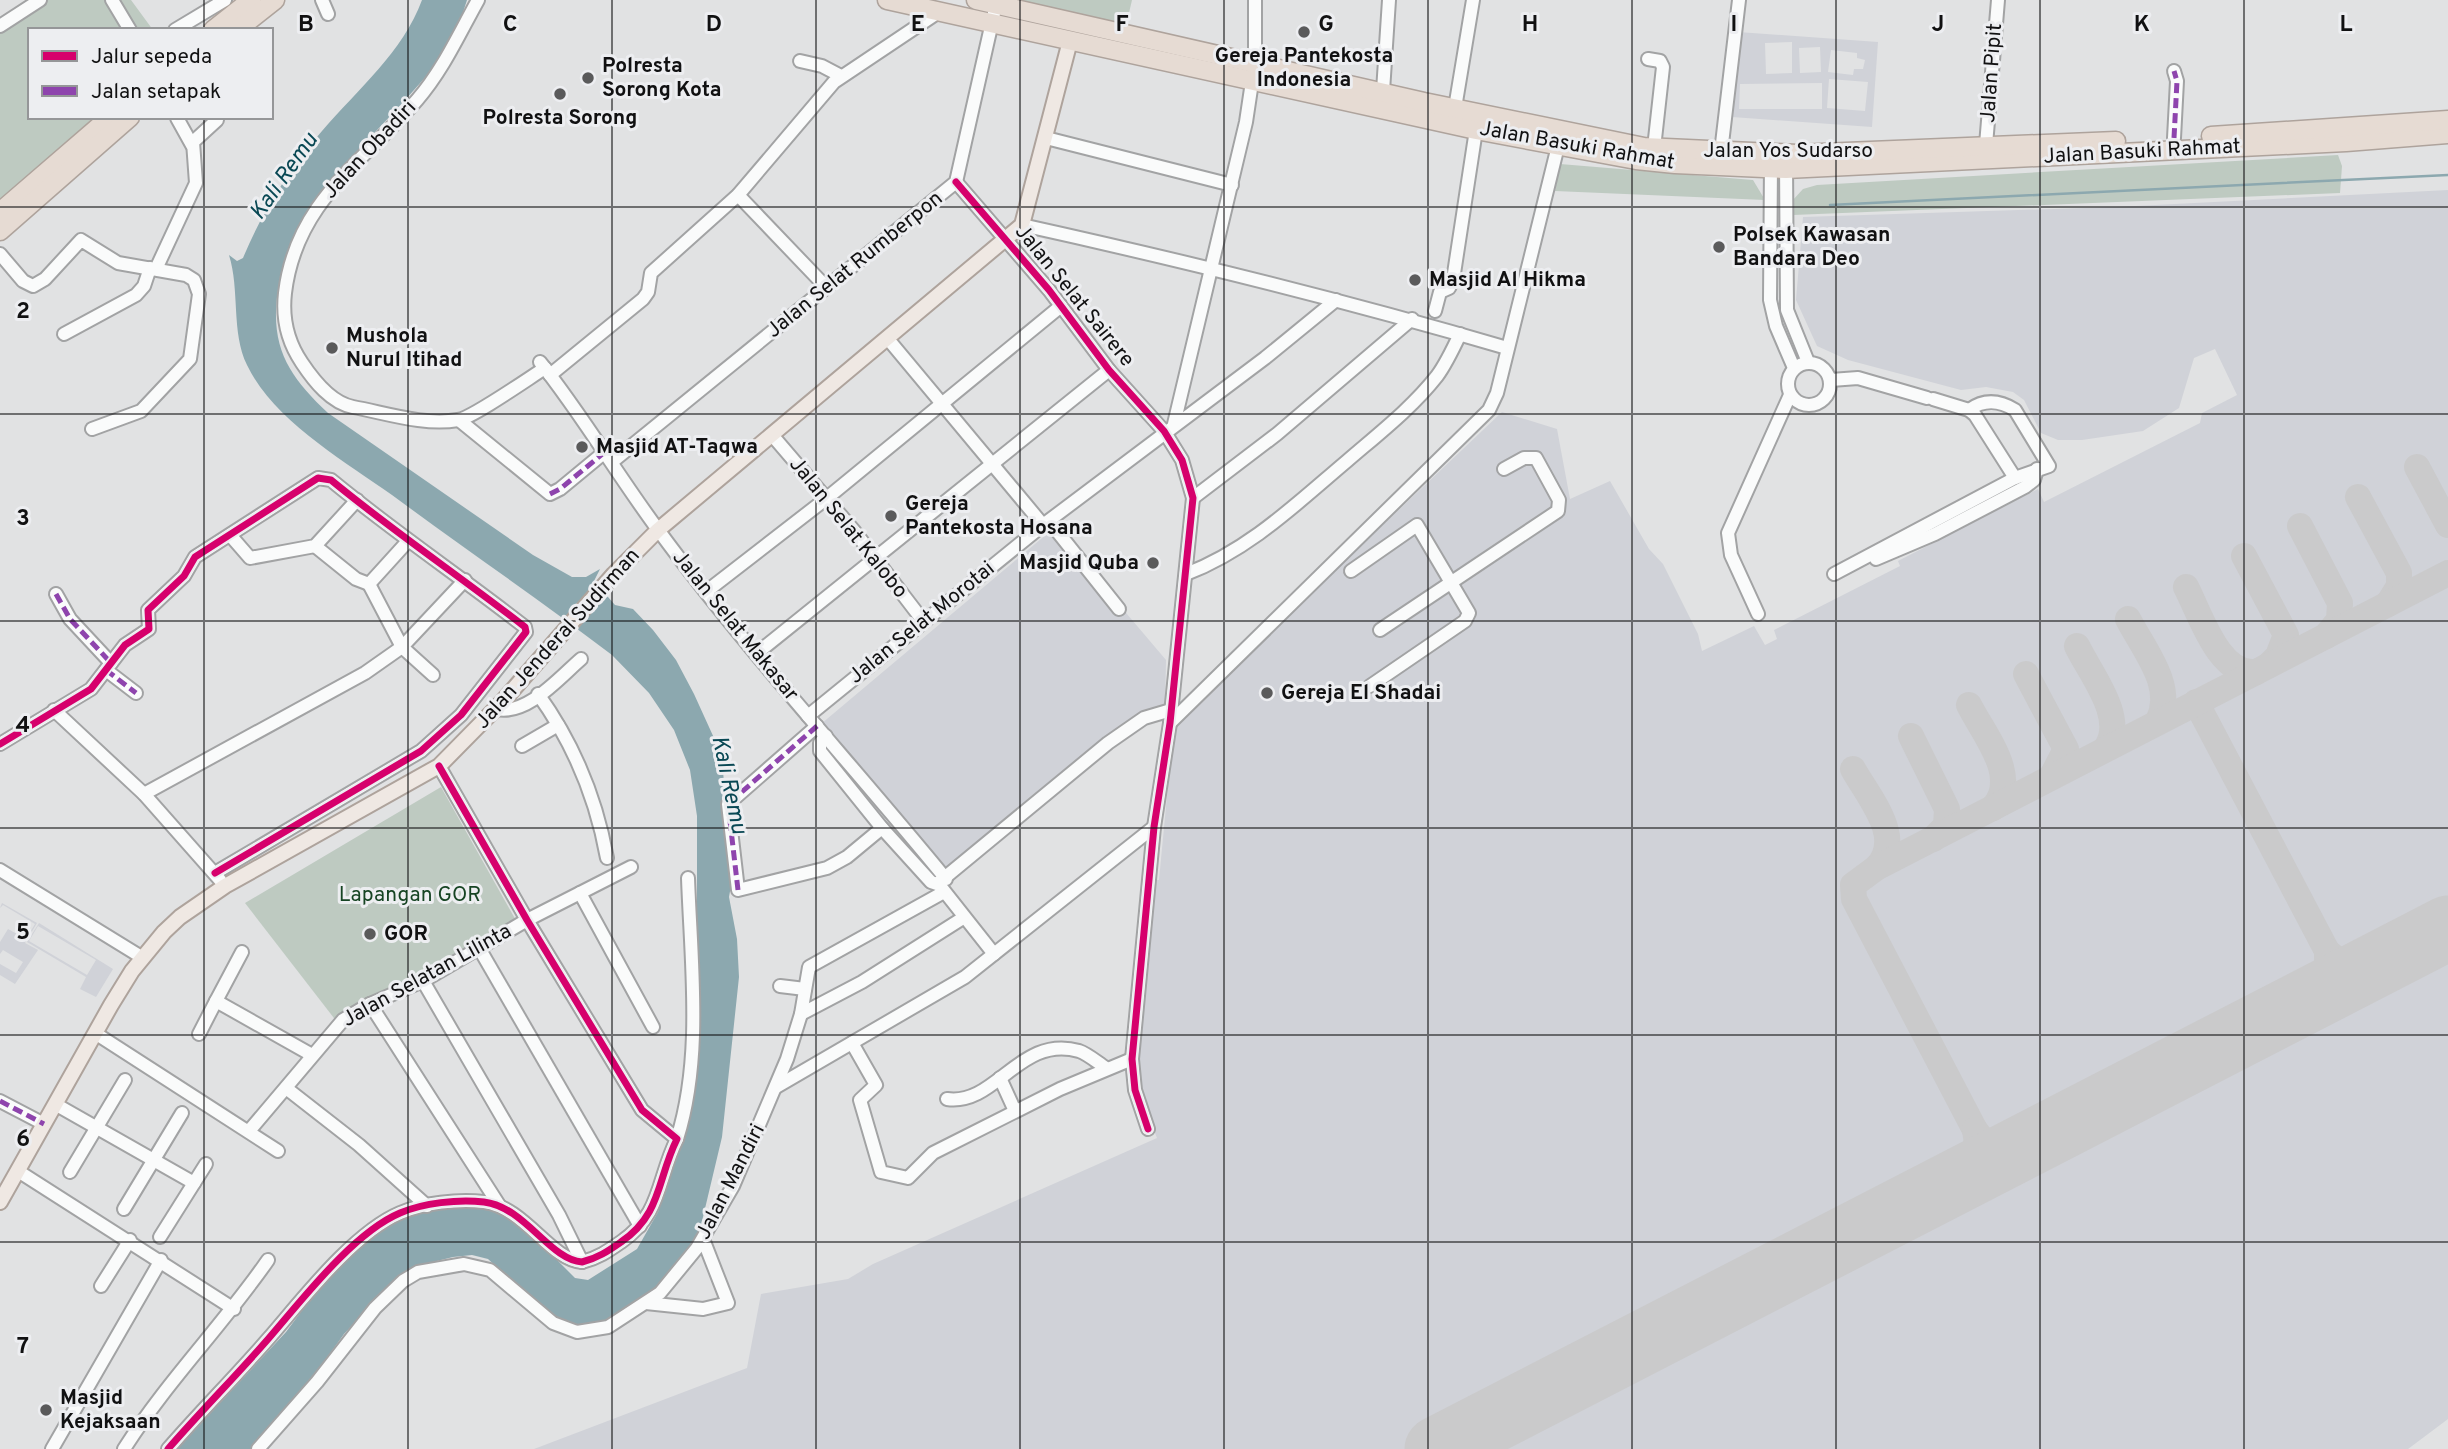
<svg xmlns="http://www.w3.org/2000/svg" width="2448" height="1449" font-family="Overpass,sans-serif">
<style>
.built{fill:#d0d2d8;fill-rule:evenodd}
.green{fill:#becac1}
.water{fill:#8ca8af}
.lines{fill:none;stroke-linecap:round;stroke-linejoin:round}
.stream{stroke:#8ca8af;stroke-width:2.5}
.taxiway{stroke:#cacacb;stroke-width:26}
.runway{stroke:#cacacb;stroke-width:65}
.minor-casing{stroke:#a2a3a4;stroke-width:16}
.major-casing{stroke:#aea39c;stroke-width:18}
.highway-casing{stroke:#aea39c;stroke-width:21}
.minor{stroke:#fafbfb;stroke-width:12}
.major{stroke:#efe8e3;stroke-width:14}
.highway{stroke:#e6dbd3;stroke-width:18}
.quiet{stroke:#8e44ad;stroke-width:5;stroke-dasharray:10 5;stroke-linecap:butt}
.cycleway-casing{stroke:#edeef1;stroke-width:11}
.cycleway{stroke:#d6006c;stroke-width:7}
.grid{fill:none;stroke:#111112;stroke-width:2;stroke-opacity:0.55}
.poi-dot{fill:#5a5a5b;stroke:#edeef1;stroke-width:2.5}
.labels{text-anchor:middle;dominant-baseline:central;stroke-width:6;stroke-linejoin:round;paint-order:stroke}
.poi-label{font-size:21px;font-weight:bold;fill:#111112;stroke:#edeef1;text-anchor:start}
.street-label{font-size:21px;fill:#111112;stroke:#edeef1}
.park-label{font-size:21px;fill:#164423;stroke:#edeef1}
.water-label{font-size:23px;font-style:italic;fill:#094854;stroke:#edeef1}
.grid-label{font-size:23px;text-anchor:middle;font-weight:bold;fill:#111112;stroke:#edeef1;stroke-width:6;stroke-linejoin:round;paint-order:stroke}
</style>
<rect width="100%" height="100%" fill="#e1e2e3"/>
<g class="built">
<path d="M1738,32L1878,42L1872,127L1732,117ZM1792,42V73L1766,74L1765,43ZM1820,47L1821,72L1800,73L1799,48ZM1831,50L1857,53V58L1865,60L1863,69H1854L1853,75L1828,72ZM1829,79L1868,82L1865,111L1827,108ZM1822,83V109H1739L1740,84Z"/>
<path d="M2448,190V1419L2408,1449H534L747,1368L761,1294L848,1279L873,1264L1157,1138L1139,1092L1136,1057L1156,880H1159L1174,723L1502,412L1557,429L1570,499L1610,481L1649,549L1663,564L1698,634L1702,651L1754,626L1765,645L1777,639L1774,630L1900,566L1898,561L2038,489L2044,502L2200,423L2202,413L2237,395L2215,349L2194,358L2179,408L2143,431L2082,440H2058L2041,433L2024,400L2013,392L1986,387L1961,390L1848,360L1817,346L1796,300L1803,217L2116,207Z"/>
<path d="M1054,528L1166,660L1165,715L1125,733L952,878L821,724Z"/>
<path d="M2,903L37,923L25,943L38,950L15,984L0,975V964L16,973L23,962L3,950L0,954V942L8,929L26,939L35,924L3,905L0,908Z"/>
<path d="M39,923L113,969L96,997L80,989L86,977L27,942ZM38,926L96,960L87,975L29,941Z"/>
</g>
<g class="green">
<path d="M34,0H131L153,30H30V117H142L0,239V26Z"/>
<path d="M1013,0H1132L1125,30Z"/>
<path d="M2338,155L2342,166L2340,193L1793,215L1792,201L1803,189L1817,185Z"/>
<path d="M1560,164L1753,180L1765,200L1555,191Z"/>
<path d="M441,787L518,924L337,1022L245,903Z"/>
</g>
<path class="water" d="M422,0H467C463,12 460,24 454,35C443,59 423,80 406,99C354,156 286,217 277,297C271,350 291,378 328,413L533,555L572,577H586L600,569L594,581L615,605L633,609L653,630L676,660L694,694L714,738L723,771L732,880L729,897L737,939L739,977L722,1137L698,1238L654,1294L593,1328L566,1325L542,1309L488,1259L472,1255L453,1257L413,1267L397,1278L344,1334L311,1380L252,1449H177L286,1332L315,1293L354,1252L395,1220L437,1207H495L521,1224L575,1278L588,1280L637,1249L658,1212L694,1092L697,1058V816L690,770L674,730L649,693L612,655C540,600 465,549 392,495C344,461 273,420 247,365C231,332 240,290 229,255L237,261L243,258C262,212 289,169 322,131C358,89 403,52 422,0Z"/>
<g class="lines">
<path class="stream" d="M1830,205L2448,175"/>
<g class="taxiway">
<path d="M2417,467L2448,525"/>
<path d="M2358,497L2399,573V586L2388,604"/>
<path d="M2300,526L2340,603L2339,620L2326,636"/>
<path d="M2244,556L2286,635L2278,656L2269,665"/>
<path d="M2186,587C2201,616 2219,676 2256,672"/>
<path d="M2128,619C2144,650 2176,687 2158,721"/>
<path d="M2077,646C2091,675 2127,718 2106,748"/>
<path d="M2026,674L2066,749L2052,776"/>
<path d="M2196,702L2327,951L2342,964L2371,968"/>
<path d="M1969,705C1984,735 2021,777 1993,808"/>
<path d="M1911,736L1947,809L1946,826L1933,839"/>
<path d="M1853,769C1869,798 1906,839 1876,868"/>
<path d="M2308,1001L2327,976V951"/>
<path d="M2020,1149C1999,1150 1987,1147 1975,1130L1854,899L1853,885L1876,868L2448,573"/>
<path d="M1961,1179C1976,1163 1979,1152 1975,1130"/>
</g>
<path class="runway" d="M1437,1449L2448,928"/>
<defs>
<g id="minor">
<path d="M112,0L130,30"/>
<path d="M322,0L328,14"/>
<path d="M478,0C459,34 443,70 417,100C362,163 296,202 285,293C282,319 287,341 302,363C314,381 331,403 353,407C386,413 424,426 458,420C472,418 529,378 545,368"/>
<path d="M0,26L40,0"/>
<path d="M175,30L225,0"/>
<path d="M1648,59L1660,61L1663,67L1654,148"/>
<path d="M800,61L822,66L841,76"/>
<path d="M1383,91L1389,0"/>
<path d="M1455,108L1473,0"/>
<path d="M177,118L192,145"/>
<path d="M1046,138L1232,185"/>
<path d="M2174,138L2177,81L2174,71"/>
<path d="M1986,145L1998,0"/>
<path d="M1721,152L1739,0"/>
<path d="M1786,162L1787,310L1808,362"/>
<path d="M1771,163L1770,300L1776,326L1794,368"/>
<path d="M956,182L1049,290L1109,370L1164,431L1182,460L1193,498L1170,723L1154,827L1132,1059L1135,1090L1148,1129"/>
<path d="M738,195L826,287"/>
<path d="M1022,225C1185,261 1347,301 1507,348"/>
<path d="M0,254L23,281L33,286L45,279L81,240L118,263L186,275L194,280L199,294L190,359L141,411L92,429"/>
<path d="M156,269L196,183L193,142L217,120"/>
<path d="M1435,311L1440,292L1449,288L1453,280L1476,130"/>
<path d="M64,334L136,295L144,286L150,268"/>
<path d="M888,339L1043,525"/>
<path d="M540,362C583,416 618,476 659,531C748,652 851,763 946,879"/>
<circle cx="1809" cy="384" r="21"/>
<path d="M550,375L643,299L648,292L651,273L738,195L834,82L940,11"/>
<path d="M1831,380L1858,378L1927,398"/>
<path d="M1933,399L1969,410L1975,415L2015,478"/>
<path d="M459,420L550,494L560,489L606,451"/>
<path d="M1174,424L1246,122L1255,62V0"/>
<path d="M772,435L855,532L924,622"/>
<path d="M613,461L956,182L997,0"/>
<path d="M1193,498L1277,434L1412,319"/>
<path d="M1049,521L1119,609"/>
<path d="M230,535L250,558L315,546L357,500"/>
<path d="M315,546L356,579L369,584L408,541"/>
<path d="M1876,559L1935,534L2025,487L2034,480L2037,469"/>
<path d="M1351,571L1417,525L1469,613L1465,621L1370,686"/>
<path d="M1186,574C1249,550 1296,504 1347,461C1377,435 1412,408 1437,376C1446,364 1453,349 1460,334"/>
<path d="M1834,574L2015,478L2049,466L2015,410C1999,400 1984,399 1969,410"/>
<path d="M369,584L402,647L433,675"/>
<path d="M707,591L827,498L1061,306"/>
<path d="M56,594L70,619L111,663"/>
<path d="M1758,614L1731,555L1728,533L1790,395"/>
<path d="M1380,630L1558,511L1559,500L1536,458H1524L1504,469"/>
<path d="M756,654L1109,370"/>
<path d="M106,670L136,693"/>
<path d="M538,694C574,744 596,797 607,858"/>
<path d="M496,709C527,716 559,678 581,659"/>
<path d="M54,710L144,794L220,880"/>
<path d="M808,716L1043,525L1265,358L1336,300"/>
<path d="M1170,723L1489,410L1497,393L1558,146"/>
<path d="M817,726L728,804L738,890L827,868L847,857L882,828"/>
<path d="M826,736L820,743V751L882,828L931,882L937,884L1108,743L1144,718L1171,710"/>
<path d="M0,744L91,689L125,645L149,629L148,610L184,576L195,557L318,478L331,480C394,532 461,577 525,627L526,632L461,715L421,751L215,873"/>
<path d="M522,746L558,725"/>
<path d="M144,794L365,673L402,647L465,580"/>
<path d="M0,870L143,958"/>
<path d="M941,887L994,954"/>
<path d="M580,893L653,1027"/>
<path d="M479,948L640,1226"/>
<path d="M423,981L559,1215L582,1262"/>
<path d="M780,986L805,989"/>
<path d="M216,1001L242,952"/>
<path d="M370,1004L499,1205"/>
<path d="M801,1014L862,982L963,918"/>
<path d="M95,1033L278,1151"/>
<path d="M199,1034L216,1001L312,1055"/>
<path d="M852,1043L876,1085L860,1100L881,1172L908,1178L933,1153L1060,1089L1132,1059"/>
<path d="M1000,1078L1015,1111"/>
<path d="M776,1087L965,977L1154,827"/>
<path d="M286,1088L359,1145L427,1206"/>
<path d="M947,1099C996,1106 1020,1034 1079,1051C1088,1054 1098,1063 1106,1068"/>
<path d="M0,1101L44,1124"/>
<path d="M55,1104L194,1183"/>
<path d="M249,1131L343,1020L370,1004L423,981L527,920L631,867"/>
<path d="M677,1139C703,1057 691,963 688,878"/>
<path d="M18,1171L234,1309"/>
<path d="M70,1172L125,1080"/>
<path d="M124,1209L182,1113"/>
<path d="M160,1237L206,1164"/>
<path d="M101,1286L130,1240"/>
<path d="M646,1303L703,1309L728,1303L703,1239"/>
<path d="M52,1449L161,1260"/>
<path d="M124,1449C167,1381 223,1325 268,1260"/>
<path d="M168,1449C201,1411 236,1376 269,1338C302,1300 353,1233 400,1213C423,1203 458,1199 484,1202C525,1207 550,1260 582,1262C598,1258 608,1251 621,1242C662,1214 657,1179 677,1139L642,1110L527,920L439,766"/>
<path d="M258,1449L317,1382L375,1308L403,1281L418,1272L464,1264L490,1270L553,1323L577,1332L608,1327L660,1293L697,1248L733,1186L787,1059L801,1014L809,967L944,892"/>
</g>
<path id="major" d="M0,1202L111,1005L132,971L164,932L180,917L225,886L439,766L503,701L614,574L658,530L1022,225L1070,41"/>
<g id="highway">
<path d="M887,0L1476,130L1636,160L1675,164L1786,169L2346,142L2448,134"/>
<path d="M976,0L1424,102L1644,147L1797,154L2116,141"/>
<path d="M213,30L251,0"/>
<path d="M237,30L275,0"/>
<path d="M2211,136L2448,120"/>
<path d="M0,212L110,117"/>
<path d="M0,231L130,117"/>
</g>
</defs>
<use href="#minor" class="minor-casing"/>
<use href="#major" class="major-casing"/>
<use href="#highway" class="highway-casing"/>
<use href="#minor" class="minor"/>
<use href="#major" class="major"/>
<use href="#highway" class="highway"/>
<g class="quiet">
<path d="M2174,138L2177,81L2174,71"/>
<path d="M550,494L560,489L606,451"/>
<path d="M56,594L70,619L111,663"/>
<path d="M106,670L136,693"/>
<path d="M738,890L728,804L817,726"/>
<path d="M0,1101L44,1124"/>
</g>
<defs>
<g id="cycleway">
<path d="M956,182L1049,290L1109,370L1164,431L1182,460L1193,498L1170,723L1154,827L1132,1059L1135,1090L1148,1129"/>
<path d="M0,744L91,689L125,645L149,629L148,610L184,576L195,557L318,478L331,480C394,532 461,577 525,627L526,632L461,715L421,751L215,873"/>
<path d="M168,1449C201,1411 236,1376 269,1338C302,1300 353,1233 400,1213C423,1203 458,1199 484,1202C525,1207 550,1260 582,1262C598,1258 608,1251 621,1242C662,1214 657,1179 677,1139L642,1110L527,920L439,766"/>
</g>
</defs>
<use href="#cycleway" class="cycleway-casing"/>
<use href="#cycleway" class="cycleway"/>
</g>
<path class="grid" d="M204,0V30M408,0V1449M612,0V1449M816,0V1449M1020,0V1449M1224,0V1449M1428,0V1449M1632,0V1449M1836,0V1449M2040,0V1449M2244,0V1449M204,117V1449M0,207H2448M0,414H2448M0,621H2448M0,828H2448M0,1035H2448M0,1242H2448"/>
<g class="poi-dot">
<circle cx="1304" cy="32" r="7"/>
<circle cx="588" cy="78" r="7"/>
<circle cx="560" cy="94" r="7"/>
<circle cx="1719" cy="247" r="7"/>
<circle cx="1415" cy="280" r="7"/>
<circle cx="332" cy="348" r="7"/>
<circle cx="582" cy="447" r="7"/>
<circle cx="891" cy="516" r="7"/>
<circle cx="1153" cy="563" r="7"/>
<circle cx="1267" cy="693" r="7"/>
<circle cx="370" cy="934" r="7"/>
<circle cx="46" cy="1410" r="7"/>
</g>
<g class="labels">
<g class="poi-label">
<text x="1304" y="56" text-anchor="middle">Gereja Pantekosta<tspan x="1304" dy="24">Indonesia</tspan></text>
<text x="602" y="66">Polresta<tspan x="602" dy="24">Sorong Kota</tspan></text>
<text x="560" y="118" text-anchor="middle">Polresta Sorong</text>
<text x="1733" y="235">Polsek Kawasan<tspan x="1733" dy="24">Bandara Deo</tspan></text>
<text x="1429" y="280">Masjid Al Hikma</text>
<text x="346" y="336">Mushola<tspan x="346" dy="24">Nurul Itihad</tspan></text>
<text x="596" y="447">Masjid AT-Taqwa</text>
<text x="905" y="504">Gereja<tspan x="905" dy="24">Pantekosta Hosana</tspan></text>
<text x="1139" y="563" text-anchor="end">Masjid Quba</text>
<text x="1281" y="693">Gereja El Shadai</text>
<text x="384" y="934">GOR</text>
<text x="60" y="1398">Masjid<tspan x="60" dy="24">Kejaksaan</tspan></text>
</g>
<g class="street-label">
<text transform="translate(1992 73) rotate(-86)">Jalan Pipit</text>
<text transform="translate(1577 146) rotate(10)">Jalan Basuki Rahmat</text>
<text transform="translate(370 150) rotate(-47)">Jalan Obadiri</text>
<text x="1788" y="151">Jalan Yos Sudarso</text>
<text transform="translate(2142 152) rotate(-3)">Jalan Basuki Rahmat</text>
<text transform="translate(855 265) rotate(-39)">Jalan Selat Rumberpon</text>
<text transform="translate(1074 296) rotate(51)">Jalan Selat Sairere</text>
<text transform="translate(848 528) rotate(51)">Jalan Selat Kalobo</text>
<text transform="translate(922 623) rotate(-39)">Jalan Selat Morotai</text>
<text transform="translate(735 626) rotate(51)">Jalan Selat Makasar</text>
<text transform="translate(558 639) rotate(-48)">Jalan Jenderal Sudirman</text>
<text transform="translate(427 976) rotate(-29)">Jalan Selatan Lilinta</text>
<text transform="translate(731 1182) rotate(-63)">Jalan Mandiri</text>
</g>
<g class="park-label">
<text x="410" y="895">Lapangan GOR</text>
</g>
<g class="water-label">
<text transform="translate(285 177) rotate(-55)">Kali Remu</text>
<text transform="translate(728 785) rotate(78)">Kali Remu</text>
</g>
</g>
<g class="grid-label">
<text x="306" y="31">B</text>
<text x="510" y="31">C</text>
<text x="714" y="31">D</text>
<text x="918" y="31">E</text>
<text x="1122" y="31">F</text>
<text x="1326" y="31">G</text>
<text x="1530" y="31">H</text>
<text x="1734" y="31">I</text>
<text x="1938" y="31">J</text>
<text x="2142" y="31">K</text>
<text x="2346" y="31">L</text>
<text x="23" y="318">2</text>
<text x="23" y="525">3</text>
<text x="23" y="732">4</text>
<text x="23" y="939">5</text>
<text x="23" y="1146">6</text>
<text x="23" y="1353">7</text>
</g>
<rect x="28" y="28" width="245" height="91" fill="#edeef1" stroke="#959698" stroke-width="2"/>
<rect x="42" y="51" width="35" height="10" fill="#d6006c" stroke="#959698" stroke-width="2"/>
<text x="91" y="63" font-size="21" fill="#111112">Jalur sepeda</text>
<rect x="42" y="86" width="35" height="10" fill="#8e44ad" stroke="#959698" stroke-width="2"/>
<text x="91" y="98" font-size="21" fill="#111112">Jalan setapak</text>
</svg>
